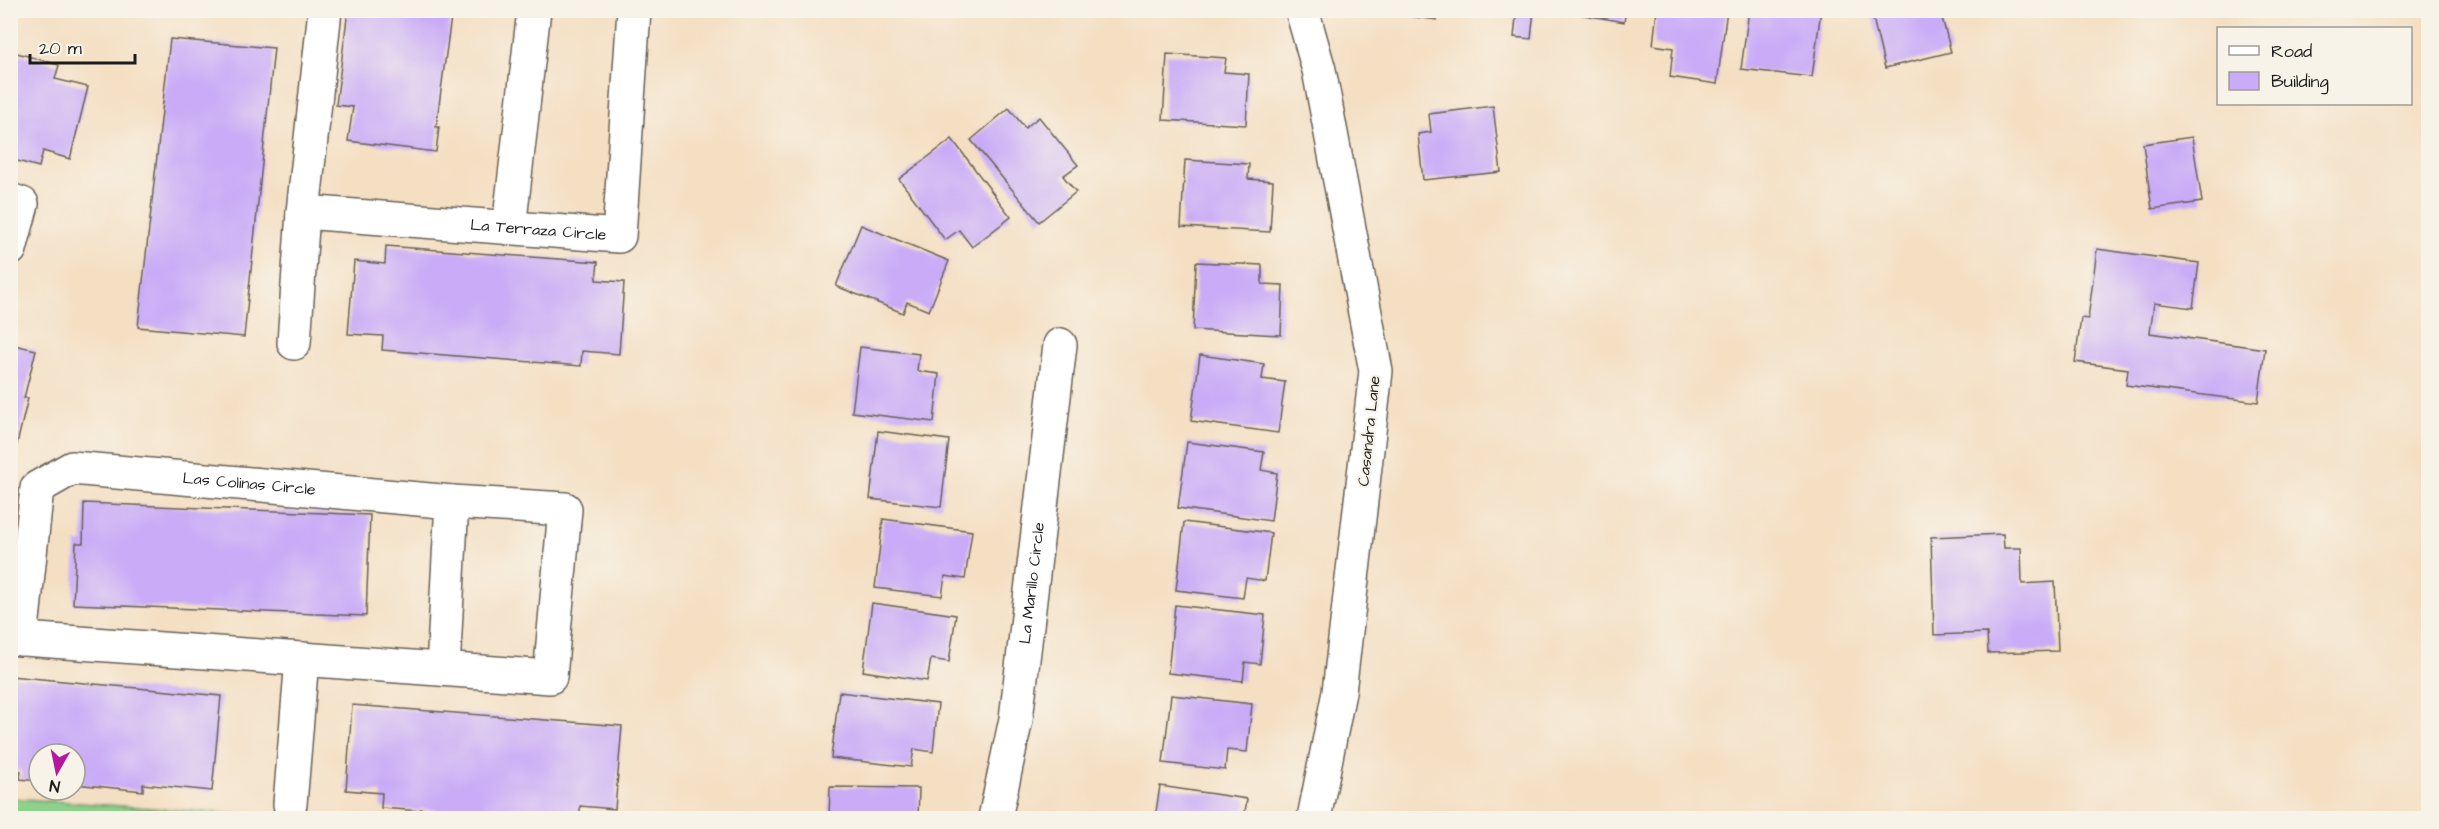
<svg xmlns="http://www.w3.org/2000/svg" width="2439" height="829" font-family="'Architects Daughter',sans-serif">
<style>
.green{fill:#8ed18a;stroke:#557653;stroke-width:1.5}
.building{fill:#c9abf7}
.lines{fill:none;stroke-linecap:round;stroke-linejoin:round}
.minor-casing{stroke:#686056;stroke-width:36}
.minor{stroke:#fff;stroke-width:33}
.labels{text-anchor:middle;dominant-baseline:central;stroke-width:4.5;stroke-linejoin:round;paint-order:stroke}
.street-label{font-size:16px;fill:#1c1c1c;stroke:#f7f3e8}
</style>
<rect width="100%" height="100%" fill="#f7f3e8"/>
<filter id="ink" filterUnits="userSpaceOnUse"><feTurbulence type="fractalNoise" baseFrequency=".0167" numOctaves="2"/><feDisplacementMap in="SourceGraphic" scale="12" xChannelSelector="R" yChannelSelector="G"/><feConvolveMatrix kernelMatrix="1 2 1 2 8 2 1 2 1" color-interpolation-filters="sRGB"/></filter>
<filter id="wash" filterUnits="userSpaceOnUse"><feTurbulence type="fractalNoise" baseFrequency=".008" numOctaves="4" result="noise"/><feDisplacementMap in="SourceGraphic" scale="24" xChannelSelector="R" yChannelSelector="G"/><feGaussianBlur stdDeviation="1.35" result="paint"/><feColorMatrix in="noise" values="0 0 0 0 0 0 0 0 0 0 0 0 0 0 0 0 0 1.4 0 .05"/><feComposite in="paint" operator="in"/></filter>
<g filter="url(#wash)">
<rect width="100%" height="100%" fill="#f4dfc3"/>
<path class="green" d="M11,798L287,818H11Z"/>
<g id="blocks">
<g class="building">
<path d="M348,10H452L436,127H439L436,152L348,141L353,107L336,105Z"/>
<path d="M1395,10H1438L1437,20L1395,14Z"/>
<path d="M1471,10H1534L1531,39L1514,37L1516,18Z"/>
<path d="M1555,10H1626L1624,22Z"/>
<path d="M1657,10H1727L1717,84L1670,77L1673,48L1653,45Z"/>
<path d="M1749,10H1821L1812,77L1741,69Z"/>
<path d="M1871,10H1940L1951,52L1885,68Z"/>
<path d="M170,39L274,48L244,337L138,327Z"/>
<path d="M10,51L59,65L55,79L88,87L70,159L43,151L39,167L10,159Z"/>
<path d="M1167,54L1226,58L1224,72L1249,74L1246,125L1163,120Z"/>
<path d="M1493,106L1501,172L1423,180L1418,134L1431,132L1429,114Z"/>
<path d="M1009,108L1025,128L1039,117L1078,165L1063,176L1076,192L1039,222L971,140Z"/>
<path d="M2192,137L2202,202L2152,209L2143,144Z"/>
<path d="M952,139L1011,217L972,247L959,230L945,240L899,179Z"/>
<path d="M1185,160L1249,164L1248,179L1273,181L1270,232L1181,227Z"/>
<path d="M861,225L949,261L929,311L907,302L903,313L836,286Z"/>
<path d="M386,246L598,262L596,280L624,282L619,354L582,351L581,366L382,350L383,336L348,334L354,261L385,264Z"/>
<path d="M2097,249L2199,263L2193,308L2154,303L2150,333L2265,349L2258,402L2126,385L2128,369L2075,362L2081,318L2088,319Z"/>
<path d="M1196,262L1262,265V284L1283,285L1281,335L1193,330Z"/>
<path d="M10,344L36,350L24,398H28L15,452L10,451Z"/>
<path d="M860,347L919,354L917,371L939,374L934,422L852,412Z"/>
<path d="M1200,355L1264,364L1262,379L1285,382L1278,433L1191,421Z"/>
<path d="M878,431L949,440L941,507L870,499Z"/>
<path d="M1187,442L1264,452L1261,470L1277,473L1271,521L1178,508Z"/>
<path d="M84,503L370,515L366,616L73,604L76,543H83Z"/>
<path d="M883,519L972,531L965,579L945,576L942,596L875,588Z"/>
<path d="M1184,522L1271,533L1265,581L1246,578L1243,598L1176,590Z"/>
<path d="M10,531L25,532L22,565L10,564Z"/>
<path d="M2003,534L2004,548H2021L2022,584L2055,582L2058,651L1988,653L1987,633L1934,635L1931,537Z"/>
<path d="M872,603L956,615L949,662L931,659L927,681L863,671Z"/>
<path d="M1175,605L1265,615L1260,664L1245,662L1243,681L1168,673Z"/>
<path d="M10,676L221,696L212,791L143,784V791L75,784V754H39V781L20,779L21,771L10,770Z"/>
<path d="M839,692L938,704L933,752L914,749L911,767L831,758Z"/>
<path d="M1171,695L1252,704L1247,752L1227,750L1225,770L1163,763Z"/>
<path d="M352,705L622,726L615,809L580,806V818H542L420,809V811L381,808L382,793L346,790Z"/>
<path d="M1160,786L1247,799L1244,818H1155Z"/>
<path d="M830,787L919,788L918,818H829Z"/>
</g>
</g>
</g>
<g filter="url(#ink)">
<use href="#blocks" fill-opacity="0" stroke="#686056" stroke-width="1.5"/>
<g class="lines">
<defs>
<g id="minor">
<path d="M1302,10L1319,70L1376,371L1339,692L1314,818"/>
<path d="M10,200L22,204L10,249"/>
<path id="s1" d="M303,212L619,236L634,10"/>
<path d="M509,228L534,10"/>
<path d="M294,343L303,212L325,10"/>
<path d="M10,638L550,677L565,509L452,502"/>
<path id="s2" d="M21,639L37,488L72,468L452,502L443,669"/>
<path d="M290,804L302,659"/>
<path id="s3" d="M995,818L1016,719L1060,345"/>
</g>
</defs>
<use href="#minor" class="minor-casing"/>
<use href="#minor" class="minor"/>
</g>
</g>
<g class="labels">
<g class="street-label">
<text stroke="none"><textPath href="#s1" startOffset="236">La Terraza Circle</textPath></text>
<text transform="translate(1369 431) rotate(-84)">Casandra Lane</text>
<text stroke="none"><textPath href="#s2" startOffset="370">Las Colinas Circle</textPath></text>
<text stroke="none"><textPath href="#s3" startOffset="238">La Marillo Circle</textPath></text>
</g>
</g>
<rect width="2439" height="829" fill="none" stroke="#f7f3e8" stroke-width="36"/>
<rect x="2217" y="27" width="195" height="78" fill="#f7f3e8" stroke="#9f9d96" stroke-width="1.5"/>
<rect x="2229" y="46" width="30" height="9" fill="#ffffff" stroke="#9f9d96" stroke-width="1.5"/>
<text x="2271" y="57" font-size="18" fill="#1c1c1c">Road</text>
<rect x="2229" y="72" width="30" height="18" fill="#c9abf7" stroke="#9f9d96" stroke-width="1.5"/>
<text x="2271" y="87" font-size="18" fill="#1c1c1c">Building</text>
<g transform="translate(57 772) rotate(189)"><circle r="28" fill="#f7f3e8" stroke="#9f9d96" stroke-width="1.5"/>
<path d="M0-4.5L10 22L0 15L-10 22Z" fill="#b5179e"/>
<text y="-9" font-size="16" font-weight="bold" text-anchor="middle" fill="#1c1c1c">N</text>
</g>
<path d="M30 54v9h105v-9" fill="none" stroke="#1c1c1c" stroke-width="3"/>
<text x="39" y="54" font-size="18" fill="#1c1c1c" stroke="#f7f3e8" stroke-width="4.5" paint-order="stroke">20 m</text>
</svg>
